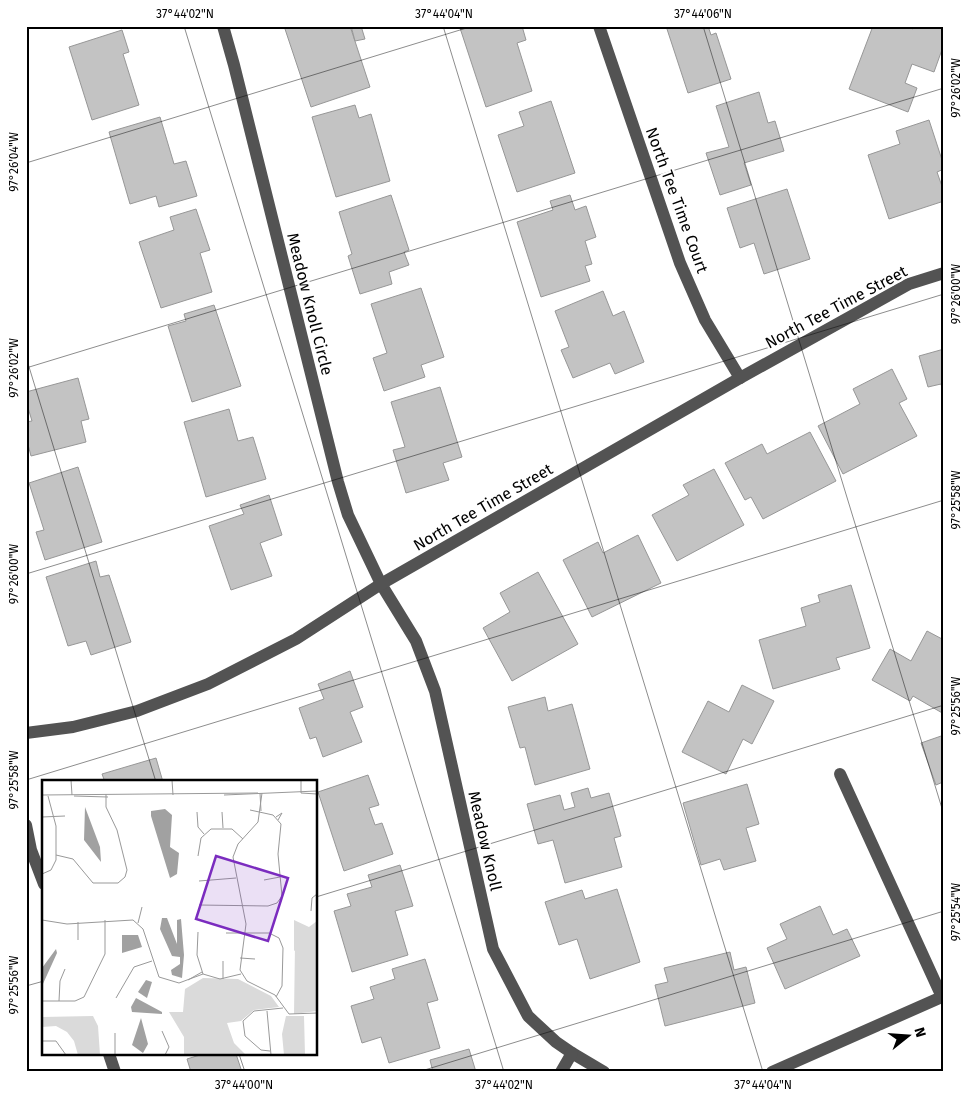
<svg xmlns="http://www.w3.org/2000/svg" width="970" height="1098" font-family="'Fira Sans',sans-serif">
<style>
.building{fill:#c3c3c3;stroke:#979797}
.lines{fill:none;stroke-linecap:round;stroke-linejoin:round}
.minor{stroke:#535353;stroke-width:12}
.ticks{fill:none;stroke:#000;stroke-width:1;stroke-opacity:0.45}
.labels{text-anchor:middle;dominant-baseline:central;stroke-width:4.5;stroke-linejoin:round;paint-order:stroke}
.street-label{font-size:16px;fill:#000;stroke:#fff}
.inset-road{fill:none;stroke:#999;stroke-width:1}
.view{fill:#7b2cbf;fill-opacity:0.15;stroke:#7b2cbf;stroke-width:2.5}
.inset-edge{fill:none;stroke:#000;stroke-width:2.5}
.neatline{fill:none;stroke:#000;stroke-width:2}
.ticks-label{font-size:12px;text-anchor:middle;fill:#000}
</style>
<rect width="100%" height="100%" fill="#fff"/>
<g class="building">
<path d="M284,26H350L370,87L311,107Z"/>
<path d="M351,26H361L365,39L355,41Z"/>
<path d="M465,26H522L526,40L517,43L532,91L486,107L460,28Z"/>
<path d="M666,26H708L711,35L716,33L731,79L688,93Z"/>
<path d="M873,26H906L913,29L914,26H935L944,30V44L934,72L912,64L905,83L917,88L908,112L849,89Z"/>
<path d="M122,30L129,52L123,54L139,105L92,120L69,47Z"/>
<path d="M759,92L768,123L775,121L784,151L744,163L751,185L720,195L706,153L729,147L716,106Z"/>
<path d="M551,101L575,173L517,192L498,135L524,126L519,112Z"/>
<path d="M355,105L359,118L371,114L390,181L336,197L312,117Z"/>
<path d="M160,117L174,164L186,161L197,196L159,207L156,196L130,204L109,132Z"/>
<path d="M929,120L944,166V169L937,172L944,192V201L889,219L868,155L900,144L896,131Z"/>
<path d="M787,189L810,259L764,274L754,243L740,248L727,208Z"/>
<path d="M391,195L409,250L404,252L409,265L389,272L392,284L360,294L348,256L352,254L339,212Z"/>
<path d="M570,195L575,210L586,206L596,237L585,241L592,264L585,266L590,281L541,297L517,222L553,210L550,201Z"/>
<path d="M196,209L210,250L200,253L212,292L161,308L139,242L174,230L170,217Z"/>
<path d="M421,288L444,357L421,365L425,377L384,391L373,358L387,353L371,304Z"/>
<path d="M603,291L613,316L624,311L644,362L615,374L610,363L573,378L561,350L569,347L555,311Z"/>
<path d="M214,305L241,386L192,402L168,326L186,321L184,314Z"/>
<path d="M944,349V395L941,384L928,387L919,356Z"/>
<path d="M892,369L907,399L899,403L917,436L843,474L818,426L860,404L853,389Z"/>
<path d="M78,378L89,419L81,421L86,442L31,456L26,437V422L32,421L26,401V392Z"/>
<path d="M440,387L462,457L443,463L449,480L406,493L393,450L405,447L391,402Z"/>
<path d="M229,409L238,441L253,437L266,479L206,497L184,422Z"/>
<path d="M810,432L836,481L763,519L751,497L745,500L725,463L762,444L767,454Z"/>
<path d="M78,467L102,542L45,560L36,532L44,530L29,483Z"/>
<path d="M714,469L744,525L677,561L652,515L689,495L683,485Z"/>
<path d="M269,495L282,535L260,543L272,576L231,590L209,526L244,514L240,505Z"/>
<path d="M638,535L661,583L592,617L563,560L598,542L603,553Z"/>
<path d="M96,561L100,577L109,575L131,642L91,655L86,641L68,646L46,577Z"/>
<path d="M538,572L578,644L512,681L483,628L510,612L500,593Z"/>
<path d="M851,585L870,648L836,658L840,669L773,689L759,640L806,626L801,608L820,602L818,595Z"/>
<path d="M927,631L944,640V714L913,696L910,701L872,680L890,649L911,661Z"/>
<path d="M350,671L363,707L350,712L362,742L323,757L316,737L310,739L299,708L324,699L318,684Z"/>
<path d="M742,685L774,701L752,744L743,739L726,774L682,752L708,701L729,712Z"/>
<path d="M545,697L548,711L572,704L590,769L535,785L525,747L520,748L508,707Z"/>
<path d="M944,735V784L943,782L936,785L921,743Z"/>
<path d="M156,758L163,782H105L102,774Z"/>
<path d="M368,775L379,805L369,808L375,825L382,823L393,854L344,871L318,792Z"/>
<path d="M747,784L759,824L746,828L756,861L724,870L720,859L701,865L683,803Z"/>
<path d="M588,788L591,798L609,793L621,836L614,838L622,867L565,883L553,840L538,844L527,804L560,795L564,810L575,807L571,793Z"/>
<path d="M400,865L413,906L395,911L408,955L352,972L334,911L351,906L347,894L372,887L368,875Z"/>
<path d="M617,889L640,962L590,979L577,939L559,945L545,902L582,890L585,899Z"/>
<path d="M820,906L833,935L847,929L860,956L785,989L767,948L787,939L780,924Z"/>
<path d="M730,952L734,970L746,967L755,1003L665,1026L655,985L668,982L664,968Z"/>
<path d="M425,959L438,1000L427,1003L440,1048L389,1063L381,1037L362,1043L351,1006L374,999L370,987L395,979L392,969Z"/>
<path d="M469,1049L476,1072H433L430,1060Z"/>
<path d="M203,1054H236L242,1072H191L187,1059Z"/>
</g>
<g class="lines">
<g class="minor">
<path d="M223,26L234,65L338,482L348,515L381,584L416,641L435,691L493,949L528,1016L556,1042L572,1053L604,1072"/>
<path d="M599,26L680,263L705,320L740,378"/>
<path d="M26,733L73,727L137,711L208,684L296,639L381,584L740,378L909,284L944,273"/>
<path d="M840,774L942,997"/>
<path d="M26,825L31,850L44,884"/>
<path d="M109,1054L115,1072"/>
<path d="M561,1072L572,1053"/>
<path d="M772,1072L944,996"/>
</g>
</g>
<path class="ticks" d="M184,26L504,1072M443,26L763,1072M703,26L944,815M26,163L473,26M26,357L156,782M26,368L944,88M26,574L944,294M26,780L944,500M316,897L944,705M26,986L44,981M239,1054L245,1072M418,1072L944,911"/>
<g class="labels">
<g class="street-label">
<text transform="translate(677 200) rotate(70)">North Tee Time Court</text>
<text transform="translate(310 304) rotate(76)">Meadow Knoll Circle</text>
<text transform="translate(836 307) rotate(-28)">North Tee Time Street</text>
<text transform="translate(483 507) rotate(-30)">North Tee Time Street</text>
<text transform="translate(485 841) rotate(77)">Meadow Knoll</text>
</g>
</g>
<g transform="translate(42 780)">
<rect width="275" height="275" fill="#fff"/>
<path d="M275,148V231L252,234L253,165ZM161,198L196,199L229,216L237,227L212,230L199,241L185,243L192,263L204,275H142V257L127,232H141L143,209ZM51,236L56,246L58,275H36L32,261L25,252L14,246L0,247V237ZM244,236H262L263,275H242L240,254Z" fill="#dadada"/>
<path d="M252,140L267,147L275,141V154L252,171ZM275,164V181L270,197L262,179Z" fill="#dadada"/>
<path d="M43,27L58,67L59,82L42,60ZM123,29L130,35L128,67L137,73L135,94L128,98L109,36V31ZM120,138H125L135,164V140L139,139L142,175L140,198L130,195L129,190L138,184V177L130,176L118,149ZM80,155H96L100,167L80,173ZM14,169L15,173L0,206V188ZM104,200L110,202L105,218L96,212ZM94,218L120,232V234L90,232L89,227ZM99,238L106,264L101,273L90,265Z" fill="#a1a1a1"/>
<path class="inset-road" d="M29,0L30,15M130,0L131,15M259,0V13L275,14M218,13L219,31M220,13L216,42L196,64L191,77L204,144L198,190L205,201L233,215L247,234L275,233M0,15L216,13M182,15L275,11M32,16L66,17M155,32L156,47L162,54M180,32L181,48M0,37L23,36M234,37L240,33L236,40M14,75L31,79L51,103H76L83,97L85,90L75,50L64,27V14M156,76L159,58L169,49H190L201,59M0,94L9,90L14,80V46L6,16M222,100L238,97M157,101L194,98M157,125L226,126L235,123L240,116L236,74L239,44L231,35L208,30M269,131L270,118L275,114M0,140L25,144L91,140L101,149L117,197L137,203L161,194M36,142V160M96,143L100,127M156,152L155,175L161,194L178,199L199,194M184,153H227L237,158M198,178L213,179M181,199V181M146,200L160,192M234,217L240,206L241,168L237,158M74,218L92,187L110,181M0,221H33L42,217L63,174V140M17,221L18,201L23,189M225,231L229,275M120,251L127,267L123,275M73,253V275M0,261H14L24,275M228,271L219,270L203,256L201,241L212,231L241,228"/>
<path class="view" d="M174,76L246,98L226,161L154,139Z"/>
<rect width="275" height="275" class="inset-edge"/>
</g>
<rect width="970" height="1098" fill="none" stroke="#ffffff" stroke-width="55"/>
<g transform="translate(908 1036) rotate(73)" stroke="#ffffff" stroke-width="4" paint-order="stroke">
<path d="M0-4L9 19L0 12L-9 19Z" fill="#000000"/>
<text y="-8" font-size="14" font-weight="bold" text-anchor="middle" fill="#000000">N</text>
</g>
<rect x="28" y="28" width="914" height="1042" class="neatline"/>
<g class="ticks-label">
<text x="185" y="18">37°44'02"N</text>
<text x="444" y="18">37°44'04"N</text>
<text x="703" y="18">37°44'06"N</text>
<text transform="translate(956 88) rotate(-90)" y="4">97°26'02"W</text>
<text transform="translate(14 162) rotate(-90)" y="4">97°26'04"W</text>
<text transform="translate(956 294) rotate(-90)" y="4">97°26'00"W</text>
<text transform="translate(14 368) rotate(-90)" y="4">97°26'02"W</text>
<text transform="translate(956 500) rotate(-90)" y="4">97°25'58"W</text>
<text transform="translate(14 574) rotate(-90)" y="4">97°26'00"W</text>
<text transform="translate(956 706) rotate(-90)" y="4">97°25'56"W</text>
<text transform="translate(14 780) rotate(-90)" y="4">97°25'58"W</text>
<text transform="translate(956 912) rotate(-90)" y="4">97°25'54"W</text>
<text transform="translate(14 985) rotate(-90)" y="4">97°25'56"W</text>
<text x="244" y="1089">37°44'00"N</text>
<text x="504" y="1089">37°44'02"N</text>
<text x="763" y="1089">37°44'04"N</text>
</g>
</svg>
